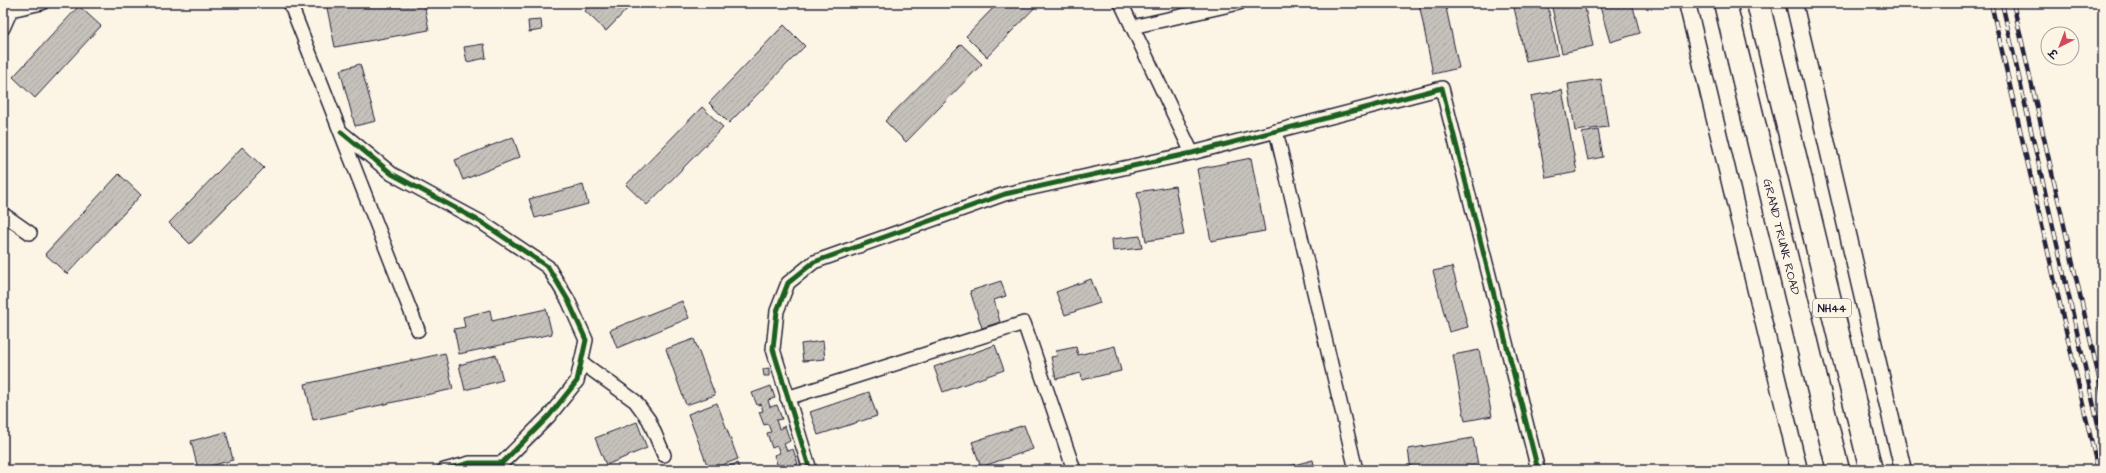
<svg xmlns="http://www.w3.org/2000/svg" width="2106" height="473" font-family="'Architects Daughter','Playpen Sans Deva',sans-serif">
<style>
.building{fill:url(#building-hatch);stroke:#22223b}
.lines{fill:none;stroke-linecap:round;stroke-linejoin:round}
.minor-casing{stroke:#22223b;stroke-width:16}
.tertiary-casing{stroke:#22223b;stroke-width:19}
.trunk-casing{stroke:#22223b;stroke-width:25}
.minor{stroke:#fcf5e5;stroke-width:13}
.tertiary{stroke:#fcf5e5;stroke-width:16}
.trunk{stroke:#fcf5e5;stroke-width:22}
.rail-casing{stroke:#22223b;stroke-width:4.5}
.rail{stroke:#fcf5e5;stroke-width:3;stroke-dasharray:9;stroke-linecap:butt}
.cycleway-casing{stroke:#fcf5e5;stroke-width:8}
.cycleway{stroke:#1b5e20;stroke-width:5}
.labels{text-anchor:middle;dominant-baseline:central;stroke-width:3;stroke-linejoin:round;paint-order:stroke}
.shield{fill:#fcf5e5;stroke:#63616e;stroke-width:1}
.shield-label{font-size:11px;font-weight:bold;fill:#22223b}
.street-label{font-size:12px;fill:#22223b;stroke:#fcf5e5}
</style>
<defs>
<pattern id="building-hatch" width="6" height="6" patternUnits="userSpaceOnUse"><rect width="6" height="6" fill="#c6c1bb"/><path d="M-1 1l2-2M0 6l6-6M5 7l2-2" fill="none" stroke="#aaa6a2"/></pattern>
</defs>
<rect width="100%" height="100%" fill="#fcf5e5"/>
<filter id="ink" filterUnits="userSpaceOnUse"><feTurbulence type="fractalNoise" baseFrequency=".025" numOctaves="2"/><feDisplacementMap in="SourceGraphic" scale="8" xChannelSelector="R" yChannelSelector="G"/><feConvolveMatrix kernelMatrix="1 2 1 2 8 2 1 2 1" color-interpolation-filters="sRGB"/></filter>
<g filter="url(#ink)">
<g class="building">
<path d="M326,3H424L429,30L335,47Z"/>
<path d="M592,3H633L606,31L585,11Z"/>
<path d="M998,3H1039L987,57L966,36Z"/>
<path d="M1419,3H1445L1459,68L1433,74Z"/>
<path d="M1513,3H1547L1558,55L1526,61Z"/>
<path d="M1551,3H1584L1593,46L1562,53Z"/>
<path d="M1599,3H1632L1640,33L1610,42Z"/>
<path d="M79,6L101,26L35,98L13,77Z"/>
<path d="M541,20L542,30L529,32L528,21Z"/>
<path d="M784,25L805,46L729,123L709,103Z"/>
<path d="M484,44L486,58L467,62L464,47Z"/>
<path d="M961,44L982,64L906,142L885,121Z"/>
<path d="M360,64L376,121L355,126L340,70Z"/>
<path d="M1601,79L1608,127L1575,131L1568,84Z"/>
<path d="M1562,90L1577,172L1546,178L1531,96Z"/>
<path d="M702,107L723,127L647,205L626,185Z"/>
<path d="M1598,130L1603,157L1588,160L1582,133Z"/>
<path d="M513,137L520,157L463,180L455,160Z"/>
<path d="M242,147L264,168L190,244L169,223Z"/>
<path d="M1251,158L1265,231L1211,241L1197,169Z"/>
<path d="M119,174L141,195L67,274L45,254Z"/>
<path d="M583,185L588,204L535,218L529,199Z"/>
<path d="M1175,186L1184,235L1146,241L1137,192Z"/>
<path d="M1140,236L1142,248L1113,251L1112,239Z"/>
<path d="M1452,267L1468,327L1449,332L1433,271Z"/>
<path d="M1091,279L1100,303L1065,315L1056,292Z"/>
<path d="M1001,281L1006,296L994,300L1000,322L982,328L970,291Z"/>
<path d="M682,301L689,318L617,348L610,330Z"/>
<path d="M546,309L552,334L459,354L454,329L465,327L463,317L490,310L492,321Z"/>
<path d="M694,339L715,395L686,405L666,349Z"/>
<path d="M823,341L825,359L803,361L801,344Z"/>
<path d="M995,345L1004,370L943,392L934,367Z"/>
<path d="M1115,346L1121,371L1082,380L1081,373L1056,379L1051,357L1057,356L1056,351L1076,347L1078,355Z"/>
<path d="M1479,350L1492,416L1465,421L1453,355Z"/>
<path d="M445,353L453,389L313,420L305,384Z"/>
<path d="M496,355L503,380L465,390L459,365Z"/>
<path d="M769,368V376H764L763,369Z"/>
<path d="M771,386L775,398L768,400L770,407L777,405L782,419L776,420L779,429L785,426L790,441L784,444L787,451L793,449L798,464L791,467L792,470H779L774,455L780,453L777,446L772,448L767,433L771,432L768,424L764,425L759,412L763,411L761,404L757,405L752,393Z"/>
<path d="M869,392L877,416L818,435L810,412Z"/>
<path d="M717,403L738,459L709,470L688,414Z"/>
<path d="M637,422L647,448L606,465L595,438Z"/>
<path d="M1024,425L1033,449L981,467L972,442Z"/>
<path d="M226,432L233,460L198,469L191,441Z"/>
<path d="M1473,438L1479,470H1411L1408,449Z"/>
<path d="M1313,460L1315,470H1291L1290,466Z"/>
<path d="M737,463L740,470H719Z"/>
</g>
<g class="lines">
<defs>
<g id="minor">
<path d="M290,3L418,330"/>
<path d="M1121,3L1192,153"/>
<path d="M11,10L42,3"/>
<path d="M3,13L11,10L3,28"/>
<path d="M1132,27L1239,3"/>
<path d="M1276,131L1356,470"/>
<path d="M341,132L392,174L481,222L548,267L568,300L586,340L577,381L549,416L502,463H470L444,470"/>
<path d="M3,214L30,233"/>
<path d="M581,362L635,401L649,420L664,455"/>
<path d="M787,398L1024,323L1074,470"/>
<path d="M810,470L773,349L777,311L788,283L814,262L1005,194L1192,153L1442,88L1538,470"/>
</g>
<g id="tertiary">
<path d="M1687,3L1799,470"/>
<path d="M1794,3L1903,470"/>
</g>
<g id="trunk">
<path d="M1725,3L1838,470"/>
<path d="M1758,3L1871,470"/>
</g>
</defs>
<use href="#minor" class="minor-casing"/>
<use href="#tertiary" class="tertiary-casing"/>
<use href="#trunk" class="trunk-casing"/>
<use href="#minor" class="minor"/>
<use href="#tertiary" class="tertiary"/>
<use href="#trunk" class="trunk"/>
<defs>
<g id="rail">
<path d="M1991,3L2098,470"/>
<path d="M2002,3L2103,446"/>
<path d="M2013,3L2103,395"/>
</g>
</defs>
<use href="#rail" class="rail-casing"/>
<use href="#rail" class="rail"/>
<defs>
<g id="cycleway">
<path d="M341,132L392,174L481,222L548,267L568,300L586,340L577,381L549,416L502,463H470L444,470"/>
<path d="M810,470L773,349L777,311L788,283L814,262L1005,194L1192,153L1442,88L1538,470"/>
</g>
</defs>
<use href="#cycleway" class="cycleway-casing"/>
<use href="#cycleway" class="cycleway"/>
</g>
</g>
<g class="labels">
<rect class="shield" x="1813" y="299" width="38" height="18" rx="3"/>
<g class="shield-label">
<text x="1832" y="308">NH44</text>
</g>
<g class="street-label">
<text transform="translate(1781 237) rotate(76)">GRAND TRUNK ROAD</text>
</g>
</g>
<rect width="2106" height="473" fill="none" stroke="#fcf5e5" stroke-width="16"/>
<rect x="8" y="8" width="2090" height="457" fill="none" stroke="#22223b" stroke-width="1.5" filter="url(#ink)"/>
<g transform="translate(2060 46) rotate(222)"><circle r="19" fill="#fcf5e5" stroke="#a5a1a1"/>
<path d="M0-3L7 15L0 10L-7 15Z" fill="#d1495b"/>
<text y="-6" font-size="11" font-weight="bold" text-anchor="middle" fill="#22223b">उ</text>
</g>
</svg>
